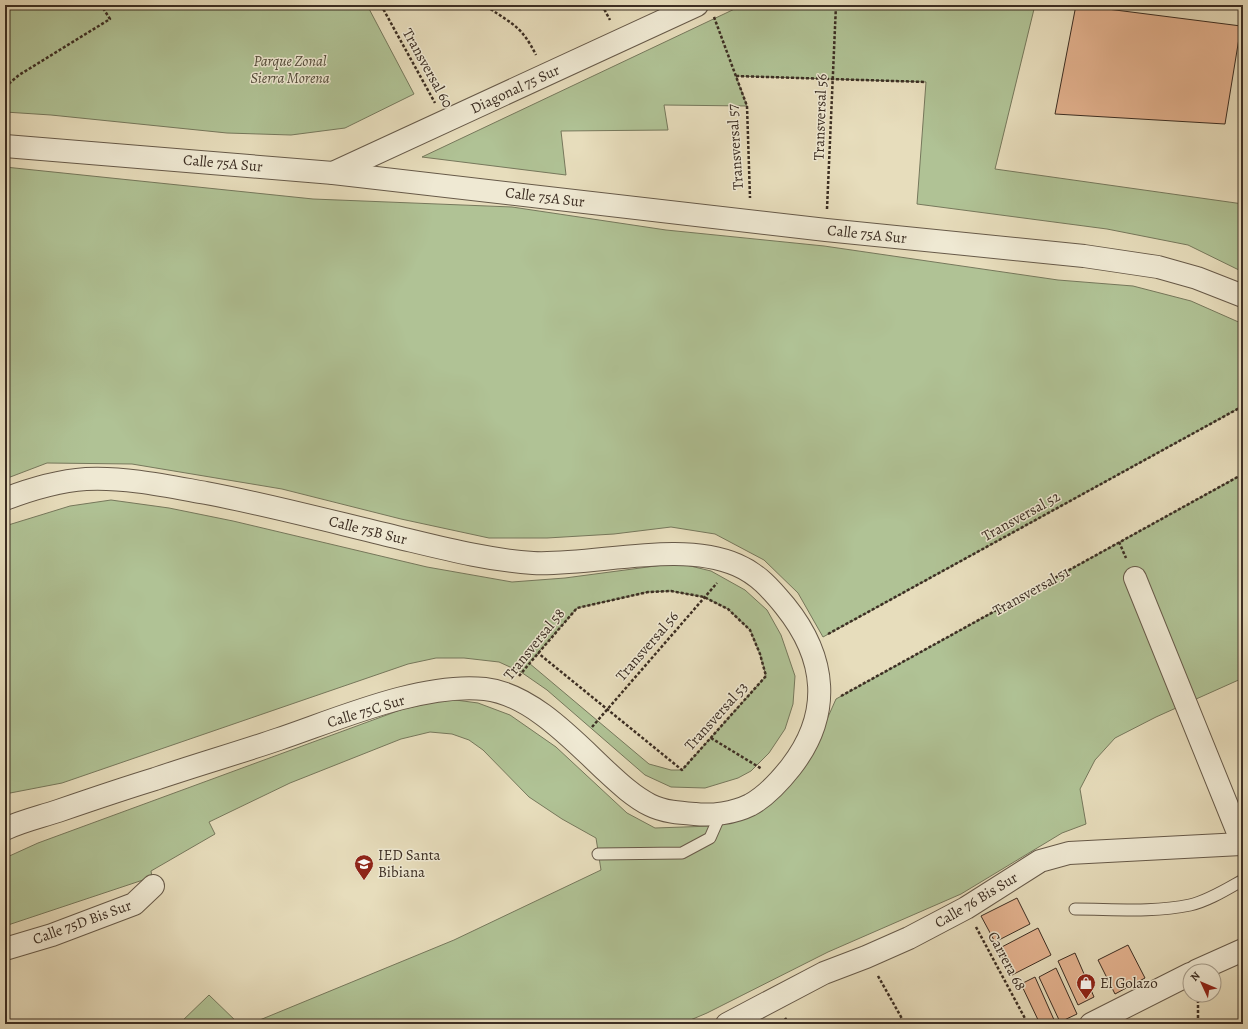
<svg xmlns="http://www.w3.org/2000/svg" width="1248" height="1029" font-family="Alegreya,serif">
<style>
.green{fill:#b0c295;stroke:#76785c;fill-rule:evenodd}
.building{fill:#e4b390;stroke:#3c2e23}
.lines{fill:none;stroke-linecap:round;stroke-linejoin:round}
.service-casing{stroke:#675a49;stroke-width:13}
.minor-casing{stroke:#675a49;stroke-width:24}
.tertiary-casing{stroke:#675a49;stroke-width:24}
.path{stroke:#3c2e23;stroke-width:2.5;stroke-dasharray:3 2;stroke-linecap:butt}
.service{stroke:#efe9d3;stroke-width:11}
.minor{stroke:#efe9d3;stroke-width:22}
.tertiary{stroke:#efe9d3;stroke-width:22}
.labels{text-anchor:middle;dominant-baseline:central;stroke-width:3;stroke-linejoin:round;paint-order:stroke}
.park-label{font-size:15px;font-style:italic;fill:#534c3a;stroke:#efe9d3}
.street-label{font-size:15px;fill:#3c2e23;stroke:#efe9d3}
.poi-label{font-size:15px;fill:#3c2e23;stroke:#efe9d3;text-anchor:start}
</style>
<rect width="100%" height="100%" fill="#e7ddbc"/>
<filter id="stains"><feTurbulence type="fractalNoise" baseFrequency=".005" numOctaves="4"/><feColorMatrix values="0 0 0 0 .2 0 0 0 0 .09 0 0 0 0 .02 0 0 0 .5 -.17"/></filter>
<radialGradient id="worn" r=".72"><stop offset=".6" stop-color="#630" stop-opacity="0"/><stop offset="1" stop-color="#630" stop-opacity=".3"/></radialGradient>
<g class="green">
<path d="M5,5H367L414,94L345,128L291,135L227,133L51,115L5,112Z"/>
<path d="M743,5H1035L995,169L1243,204V272L1188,245L1107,229L917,204L926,82L736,76L747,106L664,105L668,130L561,131L566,175L422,157Z"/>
<path d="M5,167L313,199L512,207L666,230L824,246L1058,280L1133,286L1191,301L1243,324V406L823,637L798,593L764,560L715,534L671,527L614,534L547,538H489L401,519L282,489L132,464L47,463L5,479Z"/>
<path d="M1243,474V678L1156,717L1115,738L1095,760L1080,789L1086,824L1062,833L961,894L828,952L707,1013L681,1024H250L454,940L601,870L596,838L562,819L529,797L483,750L469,740L452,734L430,732L401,739L290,783L209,822L215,834L151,871L152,877L5,926V858L38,843L403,709L448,699L478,703L510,715L556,747L627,813L655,828L712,826L812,753L836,699Z"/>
<path d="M111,500L169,508L233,521L427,567L512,582L565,578L678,563L711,571L745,590L767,610L781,635L795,676L793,704L785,729L769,753L751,771L738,778L705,788L671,787L645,775L547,690L521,672L499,662L464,658H436L408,664L62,783L5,794V526L70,506ZM671,591L704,597L728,609L750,630L760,654L766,676L682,770H671L649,764L529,663L577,608L648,592Z"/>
<path d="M209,995L239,1024H179Z"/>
</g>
<g class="building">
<path d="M1076,5L1241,26L1225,124L1055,114Z"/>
<path d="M1017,898L1030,924L995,942L981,916Z"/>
<path d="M1038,928L1051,955L1012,975L998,949Z"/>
<path d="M1128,945L1145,978L1115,994L1098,960Z"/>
<path d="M1075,953L1094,997L1078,1005L1058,961Z"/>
<path d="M1056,968L1077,1014L1060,1022L1039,977Z"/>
<path d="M1035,977L1055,1022L1051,1024H1040L1021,984Z"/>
</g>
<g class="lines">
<defs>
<g id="service">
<path d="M598,854L682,853L710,838L721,813"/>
<path d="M1075,909C1112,909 1153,913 1190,905C1208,901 1227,889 1243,880"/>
</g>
<g id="minor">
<path d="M333,173L697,5"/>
<path d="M1135,578L1243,845"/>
<path d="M5,949L52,935L134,904L153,886"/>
<path d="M727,1024L824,973L866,957L909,938L966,908L1040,861L1069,853L1241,844"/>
</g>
<g id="tertiary">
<path d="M5,146L333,173L826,230L1084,256L1158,267L1197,278L1243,296"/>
<path d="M5,499C31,489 58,481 86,479C126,477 167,486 206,493C270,505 333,522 396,537C442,548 487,560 533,563C595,566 679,540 737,565C758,574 771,589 785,606C827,658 832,714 791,767C780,781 765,797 750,805C734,813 712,816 695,814C680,813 664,812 650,805C634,797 620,784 606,771C574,741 531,694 485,689C423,682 338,719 279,739C238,753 196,765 155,779C122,789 90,800 58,811C40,817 22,821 5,829"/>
<path d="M1196,971L1243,950"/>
<path d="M1091,1024L1190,974"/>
</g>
</defs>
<use href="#service" class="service-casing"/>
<use href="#minor" class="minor-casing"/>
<use href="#tertiary" class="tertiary-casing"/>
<g class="path">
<path d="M381,5L435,103"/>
<path d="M488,5L489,8C514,25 522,27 536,55"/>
<path d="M602,5L610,20"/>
<path d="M714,17L747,106L750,198"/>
<path d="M736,76L926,82"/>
<path d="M5,87L19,75L110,19L101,5"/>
<path d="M827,209L836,5"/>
<path d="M1119,542L1126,558"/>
<path d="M828,634L1243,406"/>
<path d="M519,676L529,664L577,608L648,592L671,591L704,597L728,609L750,630L760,654L766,676L682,770L538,653"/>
<path d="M841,696L1243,474"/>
<path d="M592,727L717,583"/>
<path d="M711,738L762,769"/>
<path d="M976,927L1028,1024"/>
<path d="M878,976L905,1024"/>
<path d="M1198,995V1024"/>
<path d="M785,1018L789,1024"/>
</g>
<use href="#service" class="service"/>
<use href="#minor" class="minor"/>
<use href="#tertiary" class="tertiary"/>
</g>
<defs>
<symbol id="school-pin" viewBox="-11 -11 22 30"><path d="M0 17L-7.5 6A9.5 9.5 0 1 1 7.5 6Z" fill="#8f2418" stroke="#efe9d3"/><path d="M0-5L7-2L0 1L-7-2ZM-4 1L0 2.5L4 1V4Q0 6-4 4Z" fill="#fff"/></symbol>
<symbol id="shop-pin" viewBox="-11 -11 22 30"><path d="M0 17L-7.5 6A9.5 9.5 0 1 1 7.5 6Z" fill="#8f2418" stroke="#efe9d3"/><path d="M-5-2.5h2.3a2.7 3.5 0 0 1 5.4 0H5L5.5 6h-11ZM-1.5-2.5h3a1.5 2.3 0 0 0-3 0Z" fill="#fff"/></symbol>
</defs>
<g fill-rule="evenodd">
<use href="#school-pin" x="353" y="853" width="22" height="30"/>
<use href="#shop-pin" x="1075" y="972" width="22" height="30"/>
</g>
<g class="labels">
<g class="park-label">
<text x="290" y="61">Parque Zonal<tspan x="290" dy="17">Sierra Morena</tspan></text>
</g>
<g class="street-label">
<text transform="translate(428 68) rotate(61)">Transversal 60</text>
<text transform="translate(515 89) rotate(-25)">Diagonal 75 Sur</text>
<text transform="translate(820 117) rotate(-88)">Transversal 56</text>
<text transform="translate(735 147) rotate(-94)">Transversal 57</text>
<text transform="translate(223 163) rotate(5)">Calle 75A Sur</text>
<text transform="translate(545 197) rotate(7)">Calle 75A Sur</text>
<text transform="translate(867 234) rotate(6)">Calle 75A Sur</text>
<text transform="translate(1021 516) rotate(-29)">Transversal 52</text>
<text transform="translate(368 530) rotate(14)">Calle 75B Sur</text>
<text transform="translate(1031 591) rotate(-29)">Transversal 51</text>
<text transform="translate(534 644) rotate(-51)">Transversal 58</text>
<text transform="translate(647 646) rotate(-49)">Transversal 56</text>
<text transform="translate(366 711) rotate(-17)">Calle 75C Sur</text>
<text transform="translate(716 716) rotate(-48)">Transversal 53</text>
<text transform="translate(976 900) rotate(-31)">Calle 76 Bis Sur</text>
<text transform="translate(82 922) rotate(-20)">Calle 75D Bis Sur</text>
<text transform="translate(1007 961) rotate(62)">Carrera 68</text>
</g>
<g class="poi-label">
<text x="378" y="855">IED Santa<tspan x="378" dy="17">Bibiana</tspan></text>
<text x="1100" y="983">El Golazo</text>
</g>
</g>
<rect width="1248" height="1029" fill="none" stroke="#e7ddbc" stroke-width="20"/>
<rect x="6" y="6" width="1236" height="1017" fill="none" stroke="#3c2e23" stroke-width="2"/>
<rect x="10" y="10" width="1228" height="1009" fill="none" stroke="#3c2e23"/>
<g transform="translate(1202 983) rotate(314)"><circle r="19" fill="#efe9d3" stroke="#a79e8d"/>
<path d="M0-3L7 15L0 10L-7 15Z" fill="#8f2418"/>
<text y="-6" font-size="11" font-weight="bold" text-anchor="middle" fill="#3c2e23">N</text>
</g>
<rect width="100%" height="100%" filter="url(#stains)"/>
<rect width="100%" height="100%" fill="url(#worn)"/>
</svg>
